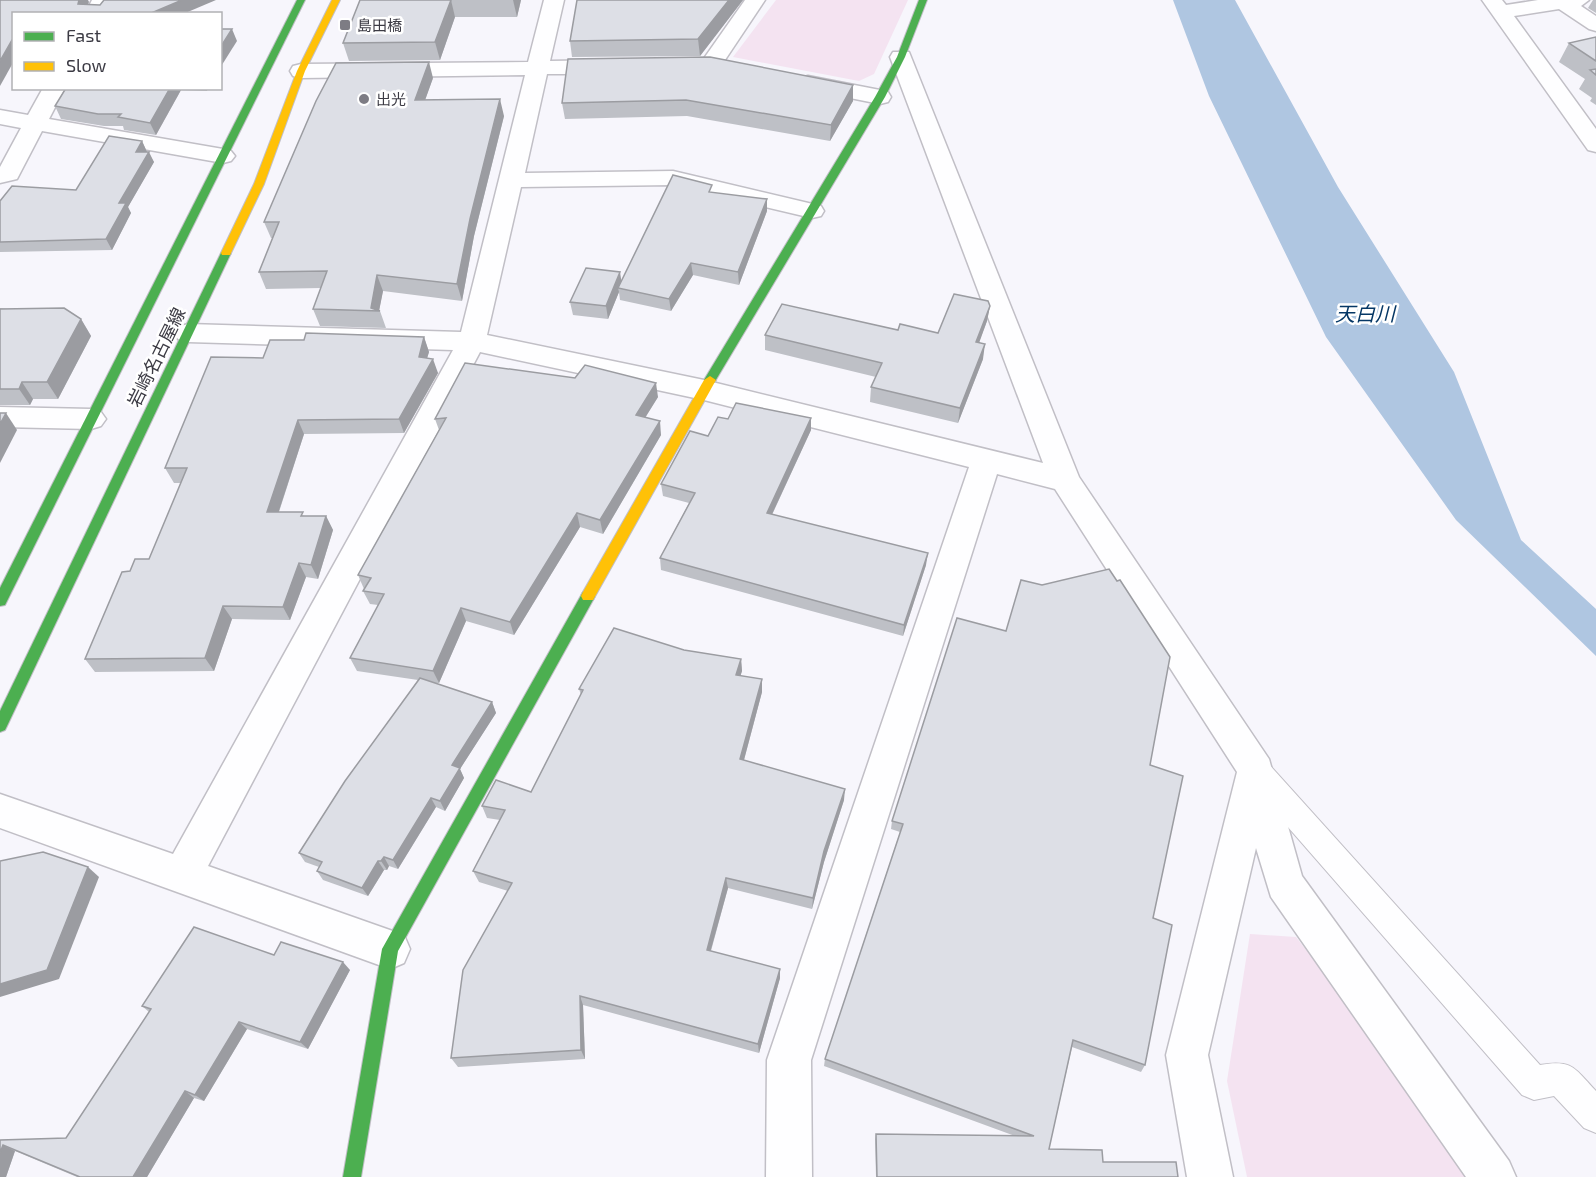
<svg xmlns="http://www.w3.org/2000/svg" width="1596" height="1177" font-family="'Exo 2','Noto Sans JP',sans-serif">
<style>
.green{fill:#f4e3f1}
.water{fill:#afc6e1}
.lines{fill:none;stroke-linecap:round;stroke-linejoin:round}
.lane-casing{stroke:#c1bfc6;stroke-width:2}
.street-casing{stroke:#c1bfc6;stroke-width:3}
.fast-casing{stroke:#c1bfc6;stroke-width:2}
.slow-casing{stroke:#c1bfc6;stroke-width:2}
.lane{fill:#fefeff;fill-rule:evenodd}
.street{fill:#fefeff;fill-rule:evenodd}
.fast{fill:#4caf50;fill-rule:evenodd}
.slow{fill:#ffc107;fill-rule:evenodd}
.wall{fill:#bec0c6}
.shaded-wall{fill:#9b9ca1}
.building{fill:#dddfe6;stroke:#9b9ca1;stroke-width:1.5}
.poi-dot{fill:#7d7c84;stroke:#fff;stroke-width:2}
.labels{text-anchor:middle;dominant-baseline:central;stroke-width:5;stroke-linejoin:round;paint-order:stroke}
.far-poi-label{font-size:15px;fill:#3c3b44;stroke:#fff;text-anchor:start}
.street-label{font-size:18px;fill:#3c3b44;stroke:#fff}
.water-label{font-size:20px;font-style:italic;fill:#053765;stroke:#fff}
</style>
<rect width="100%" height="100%" fill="#f7f6fc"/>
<g class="green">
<path d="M776,0H908L874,74L859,81L733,57Z"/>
<path d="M1250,934L1296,937L1436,1116L1476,1177H1247L1227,1081Z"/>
</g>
<path class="water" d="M1173,0H1235L1338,187L1454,372L1521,540L1596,609V656L1456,520L1326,337L1209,96Z"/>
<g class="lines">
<defs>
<path id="lane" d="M1256,757L1266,761L1540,1065C1573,1059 1575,1069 1596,1091V1133L1584,1128L1554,1096L1534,1100L1522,1095L1246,779L1242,770L1246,761Z"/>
<g id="street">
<path d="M92,0H112L106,14H85Z"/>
<path d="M544,0H564L550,61L611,60L619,62L622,67L619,72L611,74H547L525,173L673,171L821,206L824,211L821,216L812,218L673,185L521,187L487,335L704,380L1043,463L890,57L893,52H909L1079,477L1269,759L1302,876L1509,1161L1516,1177H1466L1271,897L1256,848L1208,1055L1233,1177H1187L1166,1055L1237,772L1055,489L997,474L811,1060L812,1177H766L767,1060L969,467L704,400L480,352L208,866L404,935L410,949L404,963L390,969L0,828V794L173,854L453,350L188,342L178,339L174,333L178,327L188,324L461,332L525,75L301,78L293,76L290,71L293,66L301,64L528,62Z"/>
<path d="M745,0H765L719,69H703L700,64Z"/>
<path d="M1482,0H1502L1506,5L1538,0H1589L1581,6L1596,16V31L1589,29L1559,9L1514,16L1596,129V152L1588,150Z"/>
<path d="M808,76L880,90L888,92L891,97L888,102L880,104L800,88L797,83L800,78Z"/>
<path d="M43,88H65L49,119L223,149L231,151L235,156L231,161L223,163L42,131L17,179L0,183V167L21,128L0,124V110L28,115Z"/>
<path d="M0,407L91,409L101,412L106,419L101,426L91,429L0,427Z"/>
</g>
<g id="fast">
<path d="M297,0H305L7,601L5,605L0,606V588Z"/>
<path d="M919,0H927L905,57L885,97L714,383H706L704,380L875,97L897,57Z"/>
<path d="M226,250L231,253L7,726L5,730L0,732V711L221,253Z"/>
<path d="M588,591L593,592L595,596L593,600L398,951L361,1177H343L382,949L583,592Z"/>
</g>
<g id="slow">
<path d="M332,0H340L305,71L264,184L231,253L230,255H222L221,253L254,184L297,71Z"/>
<path d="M710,376L716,380L593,600H583L581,596L583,592L704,380Z"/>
</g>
</defs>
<use href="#lane" class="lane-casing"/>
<use href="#street" class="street-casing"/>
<use href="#fast" class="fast-casing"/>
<use href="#slow" class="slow-casing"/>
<use href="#lane" class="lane"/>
<use href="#street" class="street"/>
<use href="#fast" class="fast"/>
<use href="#slow" class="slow"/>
</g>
<g class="wall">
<path d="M360,0H521L517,17H455L440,60L349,61L343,43Z"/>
<path d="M577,0H743L700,56L572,57L570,41Z"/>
<path d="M1593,0H1596V13L1588,8Z"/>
<path d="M1596,37V105L1590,101L1592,98L1579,89L1585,79L1559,62L1569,43Z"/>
<path d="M568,59L853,101L830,141L687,116L565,119L562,103Z"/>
<path d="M433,78L425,100L504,116L474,236L462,301L383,291L379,311H380L386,328L320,326L313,309L321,288L266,289L259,272L273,238H271L264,222Z"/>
<path d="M66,88H208L207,91L181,90L156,135L124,130L123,126H104L61,119L55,106Z"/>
<path d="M142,141L147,152L154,162L128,207L131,213L112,250L0,252V201L76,190Z"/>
<path d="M712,192L767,211L739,285L693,275L671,311L620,300L619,292L608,319L573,315L570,302L621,281Z"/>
<path d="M990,306L987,321L979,342L983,359L958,423L870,402L871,387L876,377L765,350V335L898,330L938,333Z"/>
<path d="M0,308L81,319L91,336L58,399H33L30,405H0Z"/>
<path d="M424,337L429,352L427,358L438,373L404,433L304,434L279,512L305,516H326L333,530L318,579L306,577L290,620L232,619L214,671L95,672L85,659L130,571L149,559L181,483H174L165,468L263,358L304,340Z"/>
<path d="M658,397L645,418L661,435L603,534L580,527L514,635L466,621L439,683H435L492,702L496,713L460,769L464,778L445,811L436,807L398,869L389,866L387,870H384L368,896L323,880L317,871L319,867L305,862L299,853L418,680L357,671L350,658L378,605L370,604L363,591L364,589L358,575L439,430L435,419Z"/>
<path d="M811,418V430L772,515L926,565L903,636L661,570L660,558L689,503L663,496L661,484L708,436L728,419Z"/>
<path d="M684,650L741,659L742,671L740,676L762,679V692L744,760L844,800L824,862L812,909L728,888L711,951L780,978L759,1053L583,1005L585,1059L458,1067L451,1058L508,891L479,882L473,871L500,820L487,818L482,806L531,792L581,695L579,689Z"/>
<path d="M1150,765L1153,918L1145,1065L1141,1072L1072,1047L1049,1149L1103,1162L1178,1177H876L875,1139L876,1134L1015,1136L824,1066L825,1059L900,832L891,829L892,821Z"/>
<path d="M274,955L350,970L308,1049L247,1029L204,1101L194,1098L147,1177H77L15,1151L6,1177H0V1140L66,1138L149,1012L142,1006Z"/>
</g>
<g class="shaded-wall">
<path d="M79,0H88L89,2L84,14L78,4Z"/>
<path d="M182,0H216L183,14H149Z"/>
<path d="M451,0L455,17L440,60L435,42Z"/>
<path d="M513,0H521L517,17Z"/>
<path d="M729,0H743L700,56L698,39Z"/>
<path d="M232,29L237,41L220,68V48Z"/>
<path d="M12,40L14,44V61L0,86V61Z"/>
<path d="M429,62L433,78L419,117L415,100Z"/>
<path d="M853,85V101L830,141L831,125Z"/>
<path d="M170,88H181V90L156,135L150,123Z"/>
<path d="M500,99L504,116L474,236L462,301L457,284L470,219Z"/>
<path d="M142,141L147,152H136Z"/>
<path d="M149,152L154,162L128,207L131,213L112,250L106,239L119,203Z"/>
<path d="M767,199V211L739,285L738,272Z"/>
<path d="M691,263L693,275L671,311L669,299Z"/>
<path d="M620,272L622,285L618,288L619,292L608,319L606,306Z"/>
<path d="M377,275L383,291L379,311L371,308Z"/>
<path d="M990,306L987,321L974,357L976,342Z"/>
<path d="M81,319L91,336L58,399L47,382Z"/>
<path d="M424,337L429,352L423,371L419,357Z"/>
<path d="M985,344L983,359L958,423L960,408Z"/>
<path d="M433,359L438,373L404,433L399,419Z"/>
<path d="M22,382L33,399L30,405L19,389Z"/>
<path d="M656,383L658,397L638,429L636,415Z"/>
<path d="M6,413L17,430L0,463V424Z"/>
<path d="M811,418V430L767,525V513Z"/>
<path d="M298,420L304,434L274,526L267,512Z"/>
<path d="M660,421L661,435L603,534L600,520Z"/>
<path d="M577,513L580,527L514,635L510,622Z"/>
<path d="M326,516L333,530L318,579L311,565Z"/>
<path d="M928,553L926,565L903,636L904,625Z"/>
<path d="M299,563L306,577L290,620L283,607Z"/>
<path d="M223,606L232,619L214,671L205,658Z"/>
<path d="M461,608L466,621L439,683L433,671Z"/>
<path d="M741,659L742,671L737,687L736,675Z"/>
<path d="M762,679V692L741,771L740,759Z"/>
<path d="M492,702L496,713L460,769L464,778L445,811L440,801L452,765Z"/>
<path d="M845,789L844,800L824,862L812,909L813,898L824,851Z"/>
<path d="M431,798L436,807L398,869L393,860Z"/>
<path d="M384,857L389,866L387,870L381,861Z"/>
<path d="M378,861L384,870L368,896L362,888Z"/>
<path d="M88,867L99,877L59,979L0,997V984Z"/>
<path d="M726,878L728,888L708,960L707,950Z"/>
<path d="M343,962L350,970L308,1049L300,1042Z"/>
<path d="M780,969V978L759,1053L758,1044Z"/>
<path d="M580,996L583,1005L585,1059L581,1050Z"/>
<path d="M239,1022L247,1029L204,1101L195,1095Z"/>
<path d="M185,1091L194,1098L147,1177H133Z"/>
<path d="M3,1145L15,1151L6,1177H0V1153Z"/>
</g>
<g class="building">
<path d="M0,0H79L78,4L100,5L104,0H182L149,14H14V40H12L0,61Z"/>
<path d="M360,0H451L435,42L343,43Z"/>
<path d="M577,0H729L698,39L570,41Z"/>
<path d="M220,29H232L220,48Z"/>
<path d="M1596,37V61L1569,43Z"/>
<path d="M710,57L853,85L831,125L686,100L562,103L568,59Z"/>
<path d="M429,62L415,100L500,99L470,219L457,284L377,275L371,308L380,311L313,309L327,271L259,272L279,222H264L316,101L336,63Z"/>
<path d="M1596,69V75L1590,70Z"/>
<path d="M66,88H170L150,123L118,117L121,114H98L55,106Z"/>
<path d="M109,136L142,141L136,152H149L119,203H126L106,239L0,242V201L12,186L76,190Z"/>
<path d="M673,175L712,185L709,192L767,199L738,272L691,263L669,299L618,288Z"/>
<path d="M586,268L620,272L606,306L570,302Z"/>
<path d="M954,294L988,301L990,306L976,342L985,344L960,408L871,387L882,363L765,335L782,304L898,330L900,324L938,333Z"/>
<path d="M64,308L81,319L47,382H22L19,389H0V309Z"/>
<path d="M306,333L424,337L419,357L433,359L399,419L298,420L267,512H303L301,516H326L311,565L299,563L283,607L223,606L205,658L85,659L122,572L130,571L135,559H149L187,468H165L211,357L263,358L270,340H304Z"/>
<path d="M465,363L575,378L585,365L656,383L636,415L660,421L600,520L577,513L510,622L461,608L433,671L350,658L384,594L363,591L371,578L358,575L446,418L435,419Z"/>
<path d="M736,403L811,418L767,513L928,553L904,625L660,558L695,493L661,484L690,431L708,436L718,417L728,419Z"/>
<path d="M0,413H6L0,424Z"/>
<path d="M1109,569L1117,581L1120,580L1170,657L1150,765L1183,776L1153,918L1172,925L1145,1065L1073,1040L1049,1149L1102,1150L1103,1162H1176L1178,1177H877L876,1134L1034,1136L825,1059L903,824L892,821L957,618L1006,631L1021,580L1042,585Z"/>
<path d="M614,628L684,650L741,659L736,675L762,679L740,759L845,789L824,851L813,898L726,878L707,950L780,969L758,1044L580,996L581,1050L451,1058L463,970L512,883L473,871L505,810L482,806L496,780L531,792L583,690L579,689Z"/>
<path d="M420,678L492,702L452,765L460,768L440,801L431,798L393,860L384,857L381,861H378L362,888L317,871L322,862L299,853L345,781Z"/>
<path d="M43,852L88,867L47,970L0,984V861Z"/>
<path d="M194,927L274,955L281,942L343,962L300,1042L239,1022L195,1095L185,1091L133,1177H80L3,1145L0,1153V1140L66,1138L151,1009L142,1006Z"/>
</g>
<g class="poi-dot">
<rect x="339" y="19" width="12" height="12" rx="3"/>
<circle cx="364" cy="99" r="6"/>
</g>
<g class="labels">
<g class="far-poi-label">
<text x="357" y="25">島田橋</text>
<text x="376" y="99">出光</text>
</g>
<g class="street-label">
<text transform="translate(156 357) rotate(-64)">岩崎名古屋線</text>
</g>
<g class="water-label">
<text x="1365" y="313">天白川</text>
</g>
</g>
<rect x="12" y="12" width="210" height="78" fill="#ffffff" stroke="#b1b1b4" stroke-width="1.5"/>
<rect x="24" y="32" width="30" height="9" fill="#4caf50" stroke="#b1b1b4" stroke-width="1.5"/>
<text x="66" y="42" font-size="18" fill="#3c3b44">Fast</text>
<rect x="24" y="62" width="30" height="9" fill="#ffc107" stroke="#b1b1b4" stroke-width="1.5"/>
<text x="66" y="72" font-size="18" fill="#3c3b44">Slow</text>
</svg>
